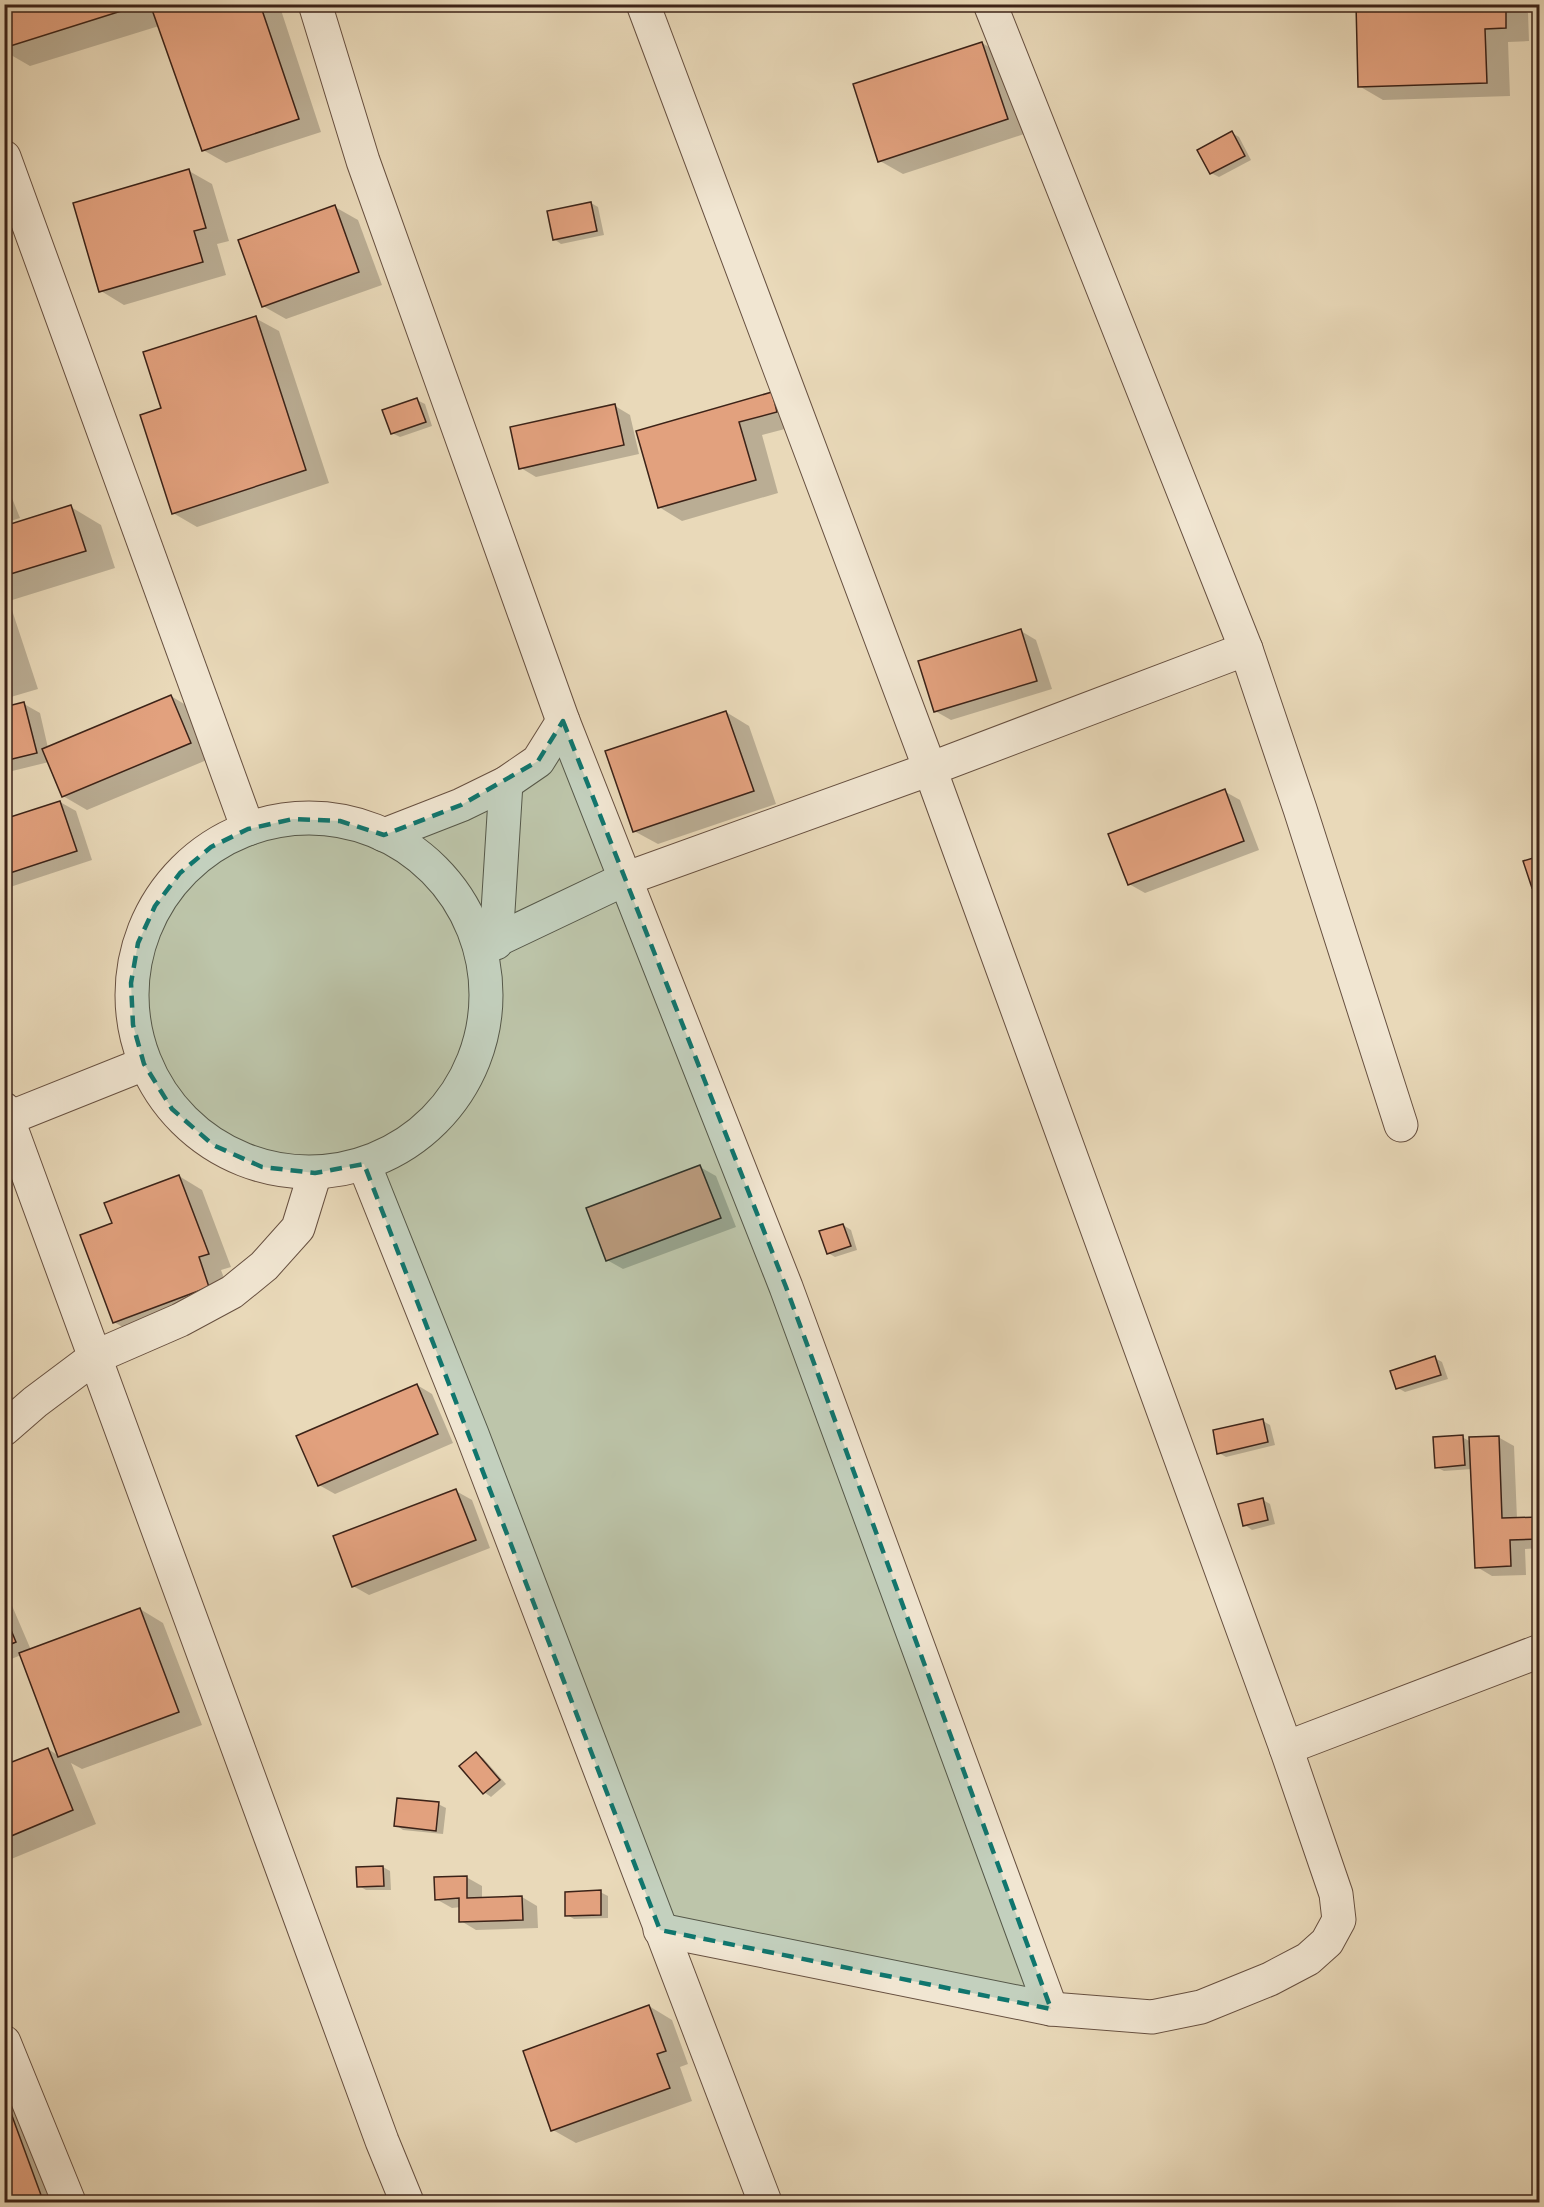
<svg xmlns="http://www.w3.org/2000/svg" width="1544" height="2207" font-family="Alegreya,serif">
<style>
.shadow{fill:#0003}
.building{fill:#e2a17e;stroke:#3c2318;stroke-width:1.5}
.lines{fill:none;stroke-linecap:round;stroke-linejoin:round}
.minor-casing{stroke:#675040;stroke-width:35}
.minor{stroke:#f1e6d2;stroke-width:33}
.marked{fill:#0f766e;fill-opacity:0.2;stroke:#0f766e;stroke-width:4.5;stroke-dasharray:12 8;stroke-linejoin:round}
</style>
<rect width="100%" height="100%" fill="#e9d9b9"/>
<filter id="stains"><feTurbulence type="fractalNoise" baseFrequency=".00333" numOctaves="4"/><feColorMatrix values="0 0 0 0 .2 0 0 0 0 .09 0 0 0 0 .02 0 0 0 .5 -.17"/></filter>
<radialGradient id="worn" r=".72"><stop offset=".6" stop-color="#630" stop-opacity="0"/><stop offset="1" stop-color="#630" stop-opacity=".3"/></radialGradient>
<g class="shadow">
<path d="M4,4H279L321,132L226,163L203,150L159,26L30,66L4,51Z"/>
<path d="M1357,4H1513L1528,13L1529,41L1508,42L1510,96L1383,100L1359,86Z"/>
<path d="M982,43L1006,57L1030,132L903,174L880,161Z"/>
<path d="M1232,133L1239,137L1251,160L1219,177L1211,173Z"/>
<path d="M189,171L212,184L229,241L217,244L226,275L124,305L101,291Z"/>
<path d="M591,203L598,207L604,235L561,244L554,239Z"/>
<path d="M335,207L358,220L382,285L286,319L263,306Z"/>
<path d="M255,318L279,331L329,483L197,527L173,513L163,408Z"/>
<path d="M772,394L800,425L762,435L778,493L682,521L659,507L637,432Z"/>
<path d="M417,400L425,404L432,426L400,437L392,433Z"/>
<path d="M615,406L630,415L639,454L536,477L521,468Z"/>
<path d="M4,478L20,518L4,523Z"/>
<path d="M71,507L101,525L115,568L9,601L38,689L4,699V528Z"/>
<path d="M1021,631L1036,640L1052,689L951,720L935,711Z"/>
<path d="M171,696L194,710L214,757L87,810L63,796L49,762L4,773V708L24,704L40,713L48,748Z"/>
<path d="M726,712L749,726L776,804L658,844L634,831Z"/>
<path d="M1224,791L1240,800L1259,850L1145,893L1129,884Z"/>
<path d="M60,802L76,811L92,860L4,889V821Z"/>
<path d="M700,1167L716,1176L736,1227L623,1269L607,1260Z"/>
<path d="M179,1176L202,1190L231,1267L221,1270L232,1300L138,1336L114,1322V1224Z"/>
<path d="M843,1225L851,1230L857,1250L835,1257L828,1253Z"/>
<path d="M1435,1358L1442,1362L1448,1379L1405,1392L1398,1388Z"/>
<path d="M417,1385L432,1394L453,1443L335,1494L319,1485Z"/>
<path d="M1263,1421L1270,1425L1275,1445L1226,1457L1219,1453Z"/>
<path d="M1462,1437L1471,1442L1498,1437L1514,1446L1517,1519L1540,1518V1548L1525,1549L1526,1575L1492,1576L1477,1567L1472,1469L1444,1471L1436,1467Z"/>
<path d="M456,1491L472,1500L490,1548L369,1595L353,1586Z"/>
<path d="M1263,1500L1270,1504L1275,1524L1252,1530L1245,1525Z"/>
<path d="M4,1587L31,1650L140,1609L163,1623L202,1725L82,1769L71,1763L96,1824L4,1862V1767L48,1749L59,1756L21,1655L4,1662Z"/>
<path d="M476,1754L483,1758L506,1784L491,1797L484,1792Z"/>
<path d="M438,1804L446,1808L443,1834L403,1830L396,1825Z"/>
<path d="M383,1867L390,1871L391,1890H366L359,1886Z"/>
<path d="M466,1877L482,1886V1899L522,1897L537,1906L538,1928L476,1930L461,1921V1907L452,1908L436,1899Z"/>
<path d="M600,1892L608,1896V1918L574,1919L567,1915Z"/>
<path d="M649,2006L672,2020L688,2064L680,2067L692,2101L576,2143L553,2130Z"/>
<path d="M4,2073L67,2202H4Z"/>
</g>
<g class="building">
<path d="M4,4H133L134,7L4,48Z"/>
<path d="M150,4H260L299,119L202,151Z"/>
<path d="M1356,4H1506V28L1485,29L1487,83L1358,87Z"/>
<path d="M982,42L1008,119L878,162L853,84Z"/>
<path d="M1232,131L1245,156L1210,174L1197,150Z"/>
<path d="M189,169L206,228L194,231L203,262L99,292L73,203Z"/>
<path d="M591,202L597,231L553,240L547,211Z"/>
<path d="M335,205L359,272L262,307L238,240Z"/>
<path d="M256,316L306,470L172,514L140,415L161,408L143,352Z"/>
<path d="M772,392L777,412L739,422L756,480L658,508L636,431Z"/>
<path d="M417,398L426,422L391,434L382,410Z"/>
<path d="M615,404L624,445L519,469L510,427Z"/>
<path d="M71,505L86,551L4,576V526Z"/>
<path d="M1021,629L1037,681L934,712L918,661Z"/>
<path d="M171,695L191,743L62,797L42,749Z"/>
<path d="M24,702L37,753L4,761V707Z"/>
<path d="M726,711L754,791L633,832L605,751Z"/>
<path d="M1225,789L1244,841L1128,885L1108,834Z"/>
<path d="M60,801L77,851L4,875V819Z"/>
<path d="M1540,856V886L1532,888L1523,861Z"/>
<path d="M700,1165L721,1218L606,1261L586,1208Z"/>
<path d="M179,1175L209,1254L199,1257L209,1287L113,1323L80,1235L112,1223L104,1203Z"/>
<path d="M843,1224L851,1246L827,1254L819,1231Z"/>
<path d="M1435,1356L1441,1375L1396,1389L1390,1371Z"/>
<path d="M417,1384L438,1434L318,1486L296,1436Z"/>
<path d="M1263,1419L1268,1442L1217,1454L1213,1430Z"/>
<path d="M1463,1435L1465,1465L1435,1468L1433,1437Z"/>
<path d="M1499,1436L1502,1518L1540,1517V1539L1510,1540L1511,1566L1475,1568L1469,1437Z"/>
<path d="M456,1489L476,1540L352,1587L333,1536Z"/>
<path d="M1263,1498L1268,1520L1243,1526L1238,1504Z"/>
<path d="M140,1608L179,1712L58,1757L19,1653Z"/>
<path d="M4,1613L16,1642L4,1647Z"/>
<path d="M48,1748L73,1810L4,1839V1765Z"/>
<path d="M476,1752L500,1780L483,1794L459,1766Z"/>
<path d="M397,1798L439,1802L436,1831L394,1826Z"/>
<path d="M383,1866L384,1886L357,1887L356,1867Z"/>
<path d="M467,1876V1898L522,1896L523,1920L459,1922V1898L435,1900L434,1877Z"/>
<path d="M601,1890V1915L565,1916V1892Z"/>
<path d="M649,2005L666,2051L657,2054L670,2088L551,2131L523,2051Z"/>
<path d="M4,2094L41,2195L21,2202H4Z"/>
</g>
<g class="lines">
<defs>
<g id="minor">
<path d="M315,4L363,161L563,721L786,1287L1051,2009"/>
<path d="M643,4L930,769L1286,1748L1336,1894L1339,1920L1327,1942L1308,1959L1270,1979L1201,2007L1152,2017L1051,2009L660,1930"/>
<path d="M990,4L1246,649L1300,809L1401,1125"/>
<path d="M4,157L248,829"/>
<circle cx="309" cy="995" r="177"/>
<path d="M384,835L461,805L506,783L538,761L563,721"/>
<path d="M496,943L506,783"/>
<path d="M480,948L625,879L930,769L1246,649"/>
<path d="M4,1109L382,2141L407,2202"/>
<path d="M4,1120L144,1064"/>
<path d="M364,1164L472,1434L765,2202"/>
<path d="M4,1429L35,1402L95,1357L180,1320L232,1292L264,1266L298,1228L315,1173"/>
<path d="M1286,1748L1540,1651"/>
<path d="M4,2042L69,2202"/>
</g>
</defs>
<use href="#minor" class="minor-casing"/>
<use href="#minor" class="minor"/>
</g>
<path class="marked" d="M563,721L786,1287L1051,2009L660,1930L364,1164L315,1173L262,1167L213,1145L172,1109L144,1064L133,1025L131,983L138,943L155,906L180,873L211,847L248,829L293,819L340,821L384,835L461,805L538,761Z"/>
<rect width="1544" height="2207" fill="none" stroke="#e9d9b9" stroke-width="24"/>
<rect x="6" y="6" width="1532" height="2195" fill="none" stroke="#3c2318" stroke-width="3"/>
<rect x="12" y="12" width="1520" height="2183" fill="none" stroke="#3c2318" stroke-width="1.5"/>
<rect width="100%" height="100%" filter="url(#stains)"/>
<rect width="100%" height="100%" fill="url(#worn)"/>
</svg>
